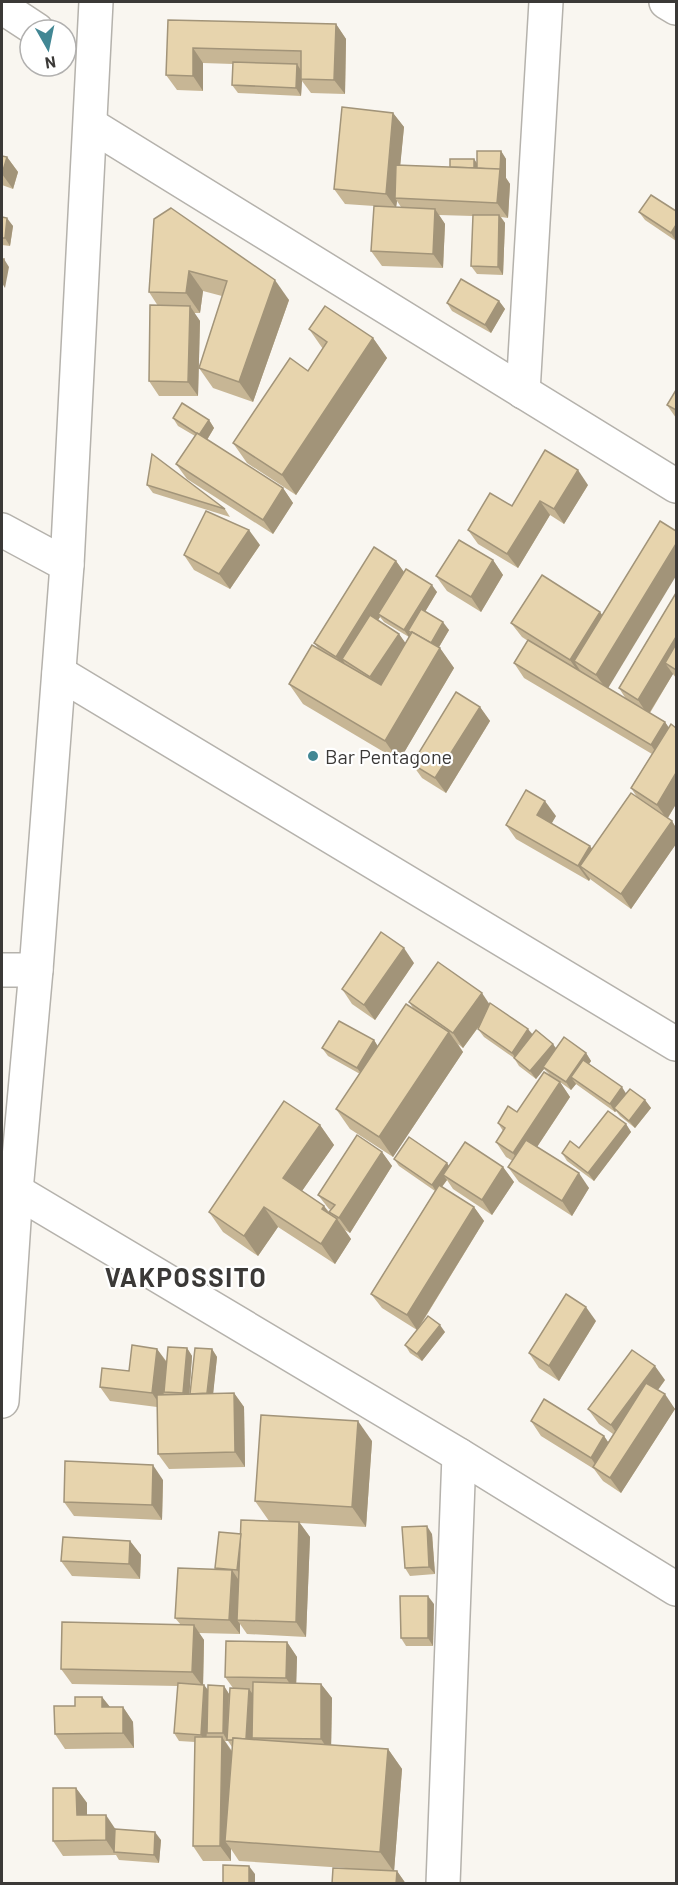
<svg xmlns="http://www.w3.org/2000/svg" width="678" height="1885" font-family="Barlow,sans-serif">
<style>
.lines{fill:none;stroke-linecap:round;stroke-linejoin:round}
.minor-casing{stroke:#b5b2ac;stroke-width:36}
.minor{stroke:#fff;stroke-width:33}
.wall{fill:#c7b695;fill-rule:evenodd}
.shaded-wall{fill:#a29479}
.building{fill:#e7d4ad;stroke:#a29479;stroke-width:1.5}
.poi-dot{fill:#428794;stroke:#fff;stroke-width:2}
.labels{text-anchor:middle;dominant-baseline:central;stroke-width:4.5;stroke-linejoin:round;paint-order:stroke}
.poi-label{font-size:20px;fill:#3b3937;stroke:#fff;text-anchor:start}
.district-label{font-size:26px;font-weight:bold;letter-spacing:1.5px;fill:#3b3937;stroke:#fff}
</style>
<rect width="100%" height="100%" fill="#f9f6f0"/>
<g class="lines">
<defs>
<g id="minor">
<path d="M666,2L676,8"/>
<path d="M2,7L37,30"/>
<path d="M91,125L676,486"/>
<path d="M523,392L546,2"/>
<path d="M2,530L67,565"/>
<path d="M59,673L676,1044"/>
<path d="M2,970H36"/>
<path d="M16,1191L459,1455L676,1589"/>
<path d="M2,1401L16,1191L36,970L67,565L96,2"/>
<path d="M443,1884L459,1455"/>
</g>
</defs>
<use href="#minor" class="minor-casing"/>
<use href="#minor" class="minor"/>
</g>
<g class="wall">
<path d="M168,20L336,24L346,39L345,94L311,93L302,81L301,96L238,93L232,85L233,64L203,63V91L177,90L166,75Z"/>
<path d="M393,113L404,127L400,165L450,167L474,159L477,163L501,151L506,159V178L510,184L508,218L501,217L505,223L503,275L477,274L471,266L473,216L439,215L445,224L443,268L382,266L371,251L374,206L345,204L334,189ZM397,201L401,207H396Z"/>
<path d="M2,156L7,157L18,172L13,189L2,185Z"/>
<path d="M676,211V241L645,220L639,212Z"/>
<path d="M2,217L13,226L10,246L2,245Z"/>
<path d="M154,219L289,300L253,402L213,388L199,368L222,296L203,291L200,313H194L200,321L198,396H159L149,381L158,306L149,292Z"/>
<path d="M499,301L505,309L491,333L452,311L447,303Z"/>
<path d="M309,329L373,338L387,358L296,495L247,463L233,443L308,371L323,349Z"/>
<path d="M676,390V418L667,405Z"/>
<path d="M173,418L209,420L214,428L207,440L283,488L293,503L273,534L187,479L176,464L195,436L178,426Z"/>
<path d="M147,485L225,509L230,517L153,493Z"/>
<path d="M588,485L564,524L550,515L518,568L478,544L468,530L512,506Z"/>
<path d="M260,545L230,589L194,570L184,555Z"/>
<path d="M493,560L503,575L481,612L447,591L436,576Z"/>
<path d="M396,561L404,572L437,592L425,612L449,630L439,647L454,668L399,761L303,704L289,684L318,648L314,643ZM380,617L384,622L409,637L406,644L399,634L378,620Z"/>
<path d="M676,593V678L673,674L650,713L665,722L669,728H676V804L668,818L672,821L676,828V844L631,909L590,879L589,881L516,839L506,825L556,816L551,823L590,846L592,849L637,797L631,788L652,754L524,678L514,663L528,641L522,637L511,623L600,612L602,615L608,688L626,699L619,688Z"/>
<path d="M480,707L490,721L446,793L422,778L412,764Z"/>
<path d="M414,963L375,1020L352,1004L342,989Z"/>
<path d="M409,1002L490,1004L532,1035L556,1048L586,1053L591,1061L589,1064L626,1094L645,1100L651,1108L635,1128L620,1116L616,1111L615,1112L576,1084L571,1090L560,1082L570,1097L537,1147L589,1188L572,1216L519,1182L508,1167L513,1161L506,1157L496,1142L503,1131L498,1123L517,1112L549,1074L544,1069L536,1079L519,1066L514,1058L484,1037L478,1029L480,1025L463,1048L458,1044L463,1052L393,1157L350,1129L336,1109L360,1074L328,1056L322,1048L374,1040L378,1047L413,1008Z"/>
<path d="M626,1124L631,1132L594,1181L567,1161L562,1153L579,1148Z"/>
<path d="M320,1125L334,1145L302,1191L324,1206L332,1215L329,1212L331,1210L329,1209L318,1195L382,1152L392,1166L350,1233L345,1230L351,1239L335,1264L278,1227L258,1256L223,1232L209,1212Z"/>
<path d="M394,1159L447,1163L449,1166L503,1167L514,1182L492,1215L453,1189L447,1180L442,1187L474,1207L484,1221L420,1326L445,1332L422,1361L410,1353L405,1345L417,1330L382,1308L371,1294L435,1191L399,1166Z"/>
<path d="M596,1321L559,1381L539,1368L529,1353Z"/>
<path d="M187,1348L192,1356L189,1394H190L212,1349L217,1357L213,1393H234L244,1407L245,1467L169,1469L158,1454L157,1407L110,1401L100,1387L129,1371L157,1349L167,1362Z"/>
<path d="M665,1380L658,1390L675,1409L621,1493L603,1481L594,1469L541,1436L531,1421L604,1436L608,1442L613,1434L599,1424L588,1409Z"/>
<path d="M372,1441L366,1527L300,1523L310,1537L306,1637L247,1634L240,1624V1634L199,1633L204,1640L203,1685H204L208,1690L224,1686L229,1694L233,1688L225,1677L287,1642L297,1657L296,1683L321,1684L332,1698L331,1745L388,1749L402,1769L394,1871H397L406,1884H332L346,1868L239,1861L231,1849V1861H203L193,1846L195,1742L179,1741L174,1733L178,1686L72,1684L61,1669L181,1625L175,1618L216,1569L215,1568L241,1534L269,1521L255,1501ZM225,1741H228L232,1747V1751Z"/>
<path d="M163,1480L162,1520L74,1516L64,1502Z"/>
<path d="M432,1534L435,1574L410,1576L405,1568Z"/>
<path d="M130,1541L141,1555L140,1579L72,1576L61,1561Z"/>
<path d="M434,1604L433,1646H406L401,1638Z"/>
<path d="M102,1697L110,1707H123L133,1722L134,1748L65,1749L55,1734L75,1706Z"/>
<path d="M76,1788L87,1803V1815L116,1829L161,1840L159,1863L119,1860L116,1855L63,1856L53,1841Z"/>
</g>
<g class="shaded-wall">
<path d="M336,24L346,39L345,94L334,80Z"/>
<path d="M193,48L203,63V91L193,76Z"/>
<path d="M297,64L302,72L301,79L302,81L301,96L296,88Z"/>
<path d="M393,113L404,127L397,199L395,198L397,201L396,208L386,194Z"/>
<path d="M501,151L506,159V178L510,184L508,218L497,203Z"/>
<path d="M7,157L18,172L13,189L2,174Z"/>
<path d="M474,159L479,167L474,169Z"/>
<path d="M435,209L445,224L443,268L433,254Z"/>
<path d="M499,215L505,223L503,275L498,267Z"/>
<path d="M7,218L13,226L10,246L5,238Z"/>
<path d="M676,225V235L675,234L676,236V241L671,233Z"/>
<path d="M4,259L9,267L5,288L2,283V270Z"/>
<path d="M189,271L203,291L200,313L186,293Z"/>
<path d="M275,280L289,300L253,402L239,382Z"/>
<path d="M499,301L505,309L491,333L485,325Z"/>
<path d="M190,306L200,321L198,396L188,382Z"/>
<path d="M373,338L387,358L296,495L282,475Z"/>
<path d="M209,420L214,428L205,443L199,435Z"/>
<path d="M578,470L588,485L564,524L554,509Z"/>
<path d="M283,488L293,503L273,534L263,520Z"/>
<path d="M540,501L550,515L518,568L507,554Z"/>
<path d="M249,530L260,545L230,589L219,574Z"/>
<path d="M676,544V576L607,690L596,675Z"/>
<path d="M493,560L503,575L481,612L471,597Z"/>
<path d="M396,561L406,575L378,614L380,617L351,665L342,659L348,668L347,671L336,657Z"/>
<path d="M432,585L437,592L412,633L408,631L411,635L409,637L404,630Z"/>
<path d="M600,612L611,627L574,661L581,672L580,674L570,660Z"/>
<path d="M443,622L449,630L436,652L431,644Z"/>
<path d="M399,634L409,648L380,692L370,677Z"/>
<path d="M676,637V668L665,663L673,674L648,715L638,700Z"/>
<path d="M440,648L454,668L399,761L385,741Z"/>
<path d="M480,707L490,721L446,793L435,778Z"/>
<path d="M665,722L675,737L661,760L651,745Z"/>
<path d="M676,773V804L667,819L657,805Z"/>
<path d="M545,801L556,816L548,830L537,815Z"/>
<path d="M672,821L676,828V844L631,909L621,894Z"/>
<path d="M590,846L601,861L580,866L590,879L589,881L578,866Z"/>
<path d="M404,948L414,963L375,1020L364,1005Z"/>
<path d="M482,993L492,1008L463,1048L453,1033Z"/>
<path d="M528,1029L534,1036L517,1060L512,1053Z"/>
<path d="M449,1032L463,1052L393,1157L379,1137Z"/>
<path d="M374,1040L379,1048L363,1076L357,1068Z"/>
<path d="M553,1044L558,1051L543,1067L544,1069L536,1079L530,1071Z"/>
<path d="M586,1053L591,1061L577,1081L571,1077L576,1084L571,1090L566,1082Z"/>
<path d="M560,1082L570,1097L523,1168L513,1153Z"/>
<path d="M622,1087L627,1095L614,1108L616,1111L615,1112L610,1104Z"/>
<path d="M645,1100L651,1108L635,1128L629,1121Z"/>
<path d="M626,1124L631,1132L594,1181L588,1173Z"/>
<path d="M320,1125L334,1145L297,1198L283,1178Z"/>
<path d="M382,1152L392,1166L350,1233L339,1218Z"/>
<path d="M447,1163L452,1171L443,1175L447,1180L437,1193L432,1185Z"/>
<path d="M503,1167L514,1182L492,1215L482,1200Z"/>
<path d="M579,1173L589,1188L572,1216L562,1201Z"/>
<path d="M324,1206L335,1222L337,1219L351,1239L335,1264L321,1244L322,1209Z"/>
<path d="M264,1207L278,1227L258,1256L244,1236Z"/>
<path d="M474,1207L484,1221L417,1330L407,1315Z"/>
<path d="M586,1307L596,1321L559,1381L549,1366Z"/>
<path d="M440,1325L445,1332L422,1361L417,1354Z"/>
<path d="M187,1348L192,1356L189,1401L183,1393Z"/>
<path d="M157,1349L167,1363L162,1408L152,1393Z"/>
<path d="M212,1349L217,1357L212,1405L207,1397Z"/>
<path d="M655,1366L665,1380L621,1440L611,1425Z"/>
<path d="M234,1393L244,1407L245,1467L235,1452Z"/>
<path d="M665,1394L675,1409L621,1493L610,1478Z"/>
<path d="M358,1421L372,1441L366,1527L352,1507Z"/>
<path d="M604,1436L614,1451L601,1473L591,1458Z"/>
<path d="M153,1465L163,1480L162,1520L152,1505Z"/>
<path d="M299,1522L310,1537L306,1637L296,1622Z"/>
<path d="M427,1526L432,1534L435,1574L429,1567Z"/>
<path d="M241,1534L242,1578L237,1570Z"/>
<path d="M130,1541L141,1555L140,1579L129,1564Z"/>
<path d="M232,1570L242,1585L237,1620L240,1624V1634L229,1620Z"/>
<path d="M428,1596L434,1604L433,1646L428,1638Z"/>
<path d="M194,1625L204,1640L203,1687L192,1672Z"/>
<path d="M287,1642L297,1657L296,1693L286,1678Z"/>
<path d="M321,1684L332,1698L331,1754L321,1739Z"/>
<path d="M204,1685L210,1693L206,1743L201,1735Z"/>
<path d="M224,1686L229,1694L227,1740L223,1733Z"/>
<path d="M249,1689L255,1697L252,1749L246,1741Z"/>
<path d="M102,1697L113,1711L102,1707Z"/>
<path d="M123,1707L133,1722L134,1748L123,1733Z"/>
<path d="M222,1737L232,1752L225,1841L231,1849V1861L220,1846Z"/>
<path d="M388,1749L402,1769L394,1872L380,1852Z"/>
<path d="M76,1788L87,1803V1830L77,1815Z"/>
<path d="M106,1815L116,1830L114,1852L106,1840Z"/>
<path d="M155,1832L161,1840L159,1863L154,1855Z"/>
<path d="M249,1866L255,1874V1884H249Z"/>
<path d="M397,1871L406,1884H396Z"/>
</g>
<g class="building">
<path d="M168,20L336,24L334,80L301,79V51L193,48V76L166,75Z"/>
<path d="M233,62L297,64L296,88L232,85Z"/>
<path d="M342,107L393,113L386,194L334,189Z"/>
<path d="M477,151H501L500,170L477,168Z"/>
<path d="M2,156L7,157L2,174Z"/>
<path d="M450,159H474V168L450,167Z"/>
<path d="M396,165L500,169L497,203L395,198Z"/>
<path d="M651,195L676,211V225L671,233L639,212Z"/>
<path d="M374,206L435,209L433,254L371,251Z"/>
<path d="M171,208L275,280L239,382L199,368L227,281L189,271L186,293L149,292L154,219Z"/>
<path d="M473,215H499L498,267L471,266Z"/>
<path d="M2,217L7,218L5,238H2Z"/>
<path d="M2,259H4L2,270Z"/>
<path d="M461,279L499,301L485,325L447,303Z"/>
<path d="M150,305L190,306L188,382L149,381Z"/>
<path d="M325,306L373,338L282,475L233,443L290,358L308,371L327,342L309,329Z"/>
<path d="M676,390V410L667,405Z"/>
<path d="M182,403L209,420L199,435L173,418Z"/>
<path d="M197,433L283,488L263,520L176,464Z"/>
<path d="M545,450L578,470L554,509L540,501L507,554L468,530L490,493L512,506Z"/>
<path d="M152,454L225,509L147,485Z"/>
<path d="M206,511L249,530L219,574L184,555Z"/>
<path d="M660,521L676,531V544L596,675L574,661Z"/>
<path d="M459,540L493,560L471,597L436,576Z"/>
<path d="M374,547L396,561L336,657L314,643Z"/>
<path d="M406,569L432,585L404,630L378,614Z"/>
<path d="M542,575L600,612L570,660L511,623Z"/>
<path d="M676,593V637L638,700L619,688Z"/>
<path d="M421,609L443,622L431,643L412,632V633L408,631Z"/>
<path d="M370,615L399,634L370,677L342,659Z"/>
<path d="M412,632L440,648L385,741L289,684L312,645L381,685Z"/>
<path d="M528,640L665,722L651,745L514,663Z"/>
<path d="M676,644V670L665,663Z"/>
<path d="M456,692L480,707L435,778L412,764Z"/>
<path d="M671,724L676,728V773L657,805L631,788Z"/>
<path d="M526,790L545,801L537,815L590,846L578,866L506,825Z"/>
<path d="M631,793L672,821L621,894L580,866Z"/>
<path d="M381,932L404,948L364,1005L342,989Z"/>
<path d="M438,962L482,993L453,1033L409,1002Z"/>
<path d="M490,1003L528,1029L512,1053L478,1029Z"/>
<path d="M406,1004L449,1032L379,1137L336,1109Z"/>
<path d="M339,1021L374,1040L357,1068L322,1048Z"/>
<path d="M536,1030L553,1044L530,1071L514,1058Z"/>
<path d="M564,1037L586,1053L566,1082L543,1067Z"/>
<path d="M583,1060L622,1087L610,1104L571,1077Z"/>
<path d="M544,1072L560,1082L513,1153L496,1142L505,1128L498,1123L508,1106L517,1112Z"/>
<path d="M630,1089L645,1100L629,1121L614,1108Z"/>
<path d="M284,1101L320,1125L283,1178L324,1206L322,1209L337,1219L321,1244L264,1207L244,1236L209,1212Z"/>
<path d="M608,1111L626,1124L588,1173L562,1153L570,1141L579,1148Z"/>
<path d="M357,1135L382,1152L339,1218L329,1212L335,1205L318,1195Z"/>
<path d="M409,1137L447,1163L432,1185L394,1159Z"/>
<path d="M526,1140L579,1173L562,1201L508,1167Z"/>
<path d="M465,1142L503,1167L482,1200L443,1175Z"/>
<path d="M439,1185L474,1207L407,1315L371,1294Z"/>
<path d="M566,1294L586,1307L549,1366L529,1353Z"/>
<path d="M428,1316L440,1325L417,1354L405,1345Z"/>
<path d="M132,1345L157,1349L152,1393L100,1387L102,1368L129,1371Z"/>
<path d="M168,1347L187,1348L183,1393L164,1392Z"/>
<path d="M195,1348L212,1349L207,1393L190,1394Z"/>
<path d="M632,1350L655,1366L611,1425L588,1409Z"/>
<path d="M646,1383L665,1394L610,1478L593,1467Z"/>
<path d="M234,1393L235,1452L158,1454L157,1395Z"/>
<path d="M544,1399L604,1436L591,1458L531,1421Z"/>
<path d="M261,1415L358,1421L352,1507L255,1501Z"/>
<path d="M65,1461L153,1465L152,1505L64,1502Z"/>
<path d="M241,1520L299,1522L296,1622L237,1620Z"/>
<path d="M427,1526L429,1567L405,1568L402,1527Z"/>
<path d="M219,1532L241,1534L237,1570L215,1568Z"/>
<path d="M63,1537L130,1541L129,1564L61,1561Z"/>
<path d="M178,1568L232,1570L229,1620L175,1618Z"/>
<path d="M400,1596H428V1638H401Z"/>
<path d="M62,1622L194,1625L192,1672L61,1669Z"/>
<path d="M226,1641L287,1642L286,1678L225,1677Z"/>
<path d="M253,1682L321,1684V1739L252,1738Z"/>
<path d="M178,1683L204,1685L201,1735L174,1733Z"/>
<path d="M208,1685L224,1686L223,1733H207Z"/>
<path d="M230,1688L249,1689L246,1739L233,1738V1740H227Z"/>
<path d="M75,1697H102V1707H123V1733L55,1734L54,1706H75Z"/>
<path d="M195,1737H222L220,1846H193Z"/>
<path d="M233,1738L388,1749L380,1852L225,1841Z"/>
<path d="M53,1788H76L77,1815H106V1840L53,1841Z"/>
<path d="M115,1829L155,1832L154,1855L114,1852Z"/>
<path d="M223,1865L249,1866V1884H223Z"/>
<path d="M333,1868L397,1871L396,1884H332Z"/>
</g>
<circle class="poi-dot" cx="313" cy="756" r="6"/>
<g class="labels">
<g class="poi-label">
<text x="325" y="756">Bar Pentagone</text>
</g>
<g class="district-label">
<text x="186" y="1276">VAKPOSSITO</text>
</g>
</g>
<rect width="678" height="1885" fill="none" stroke="#3b3937" stroke-width="6"/>
<g transform="translate(48 48) rotate(171)"><circle r="28" fill="#ffffff" stroke="#b1b0af" stroke-width="1.5"/>
<path d="M0-4.5L10 22L0 15L-10 22Z" fill="#428794"/>
<text y="-9" font-size="16" font-weight="bold" text-anchor="middle" fill="#3b3937">N</text>
</g>
</svg>
